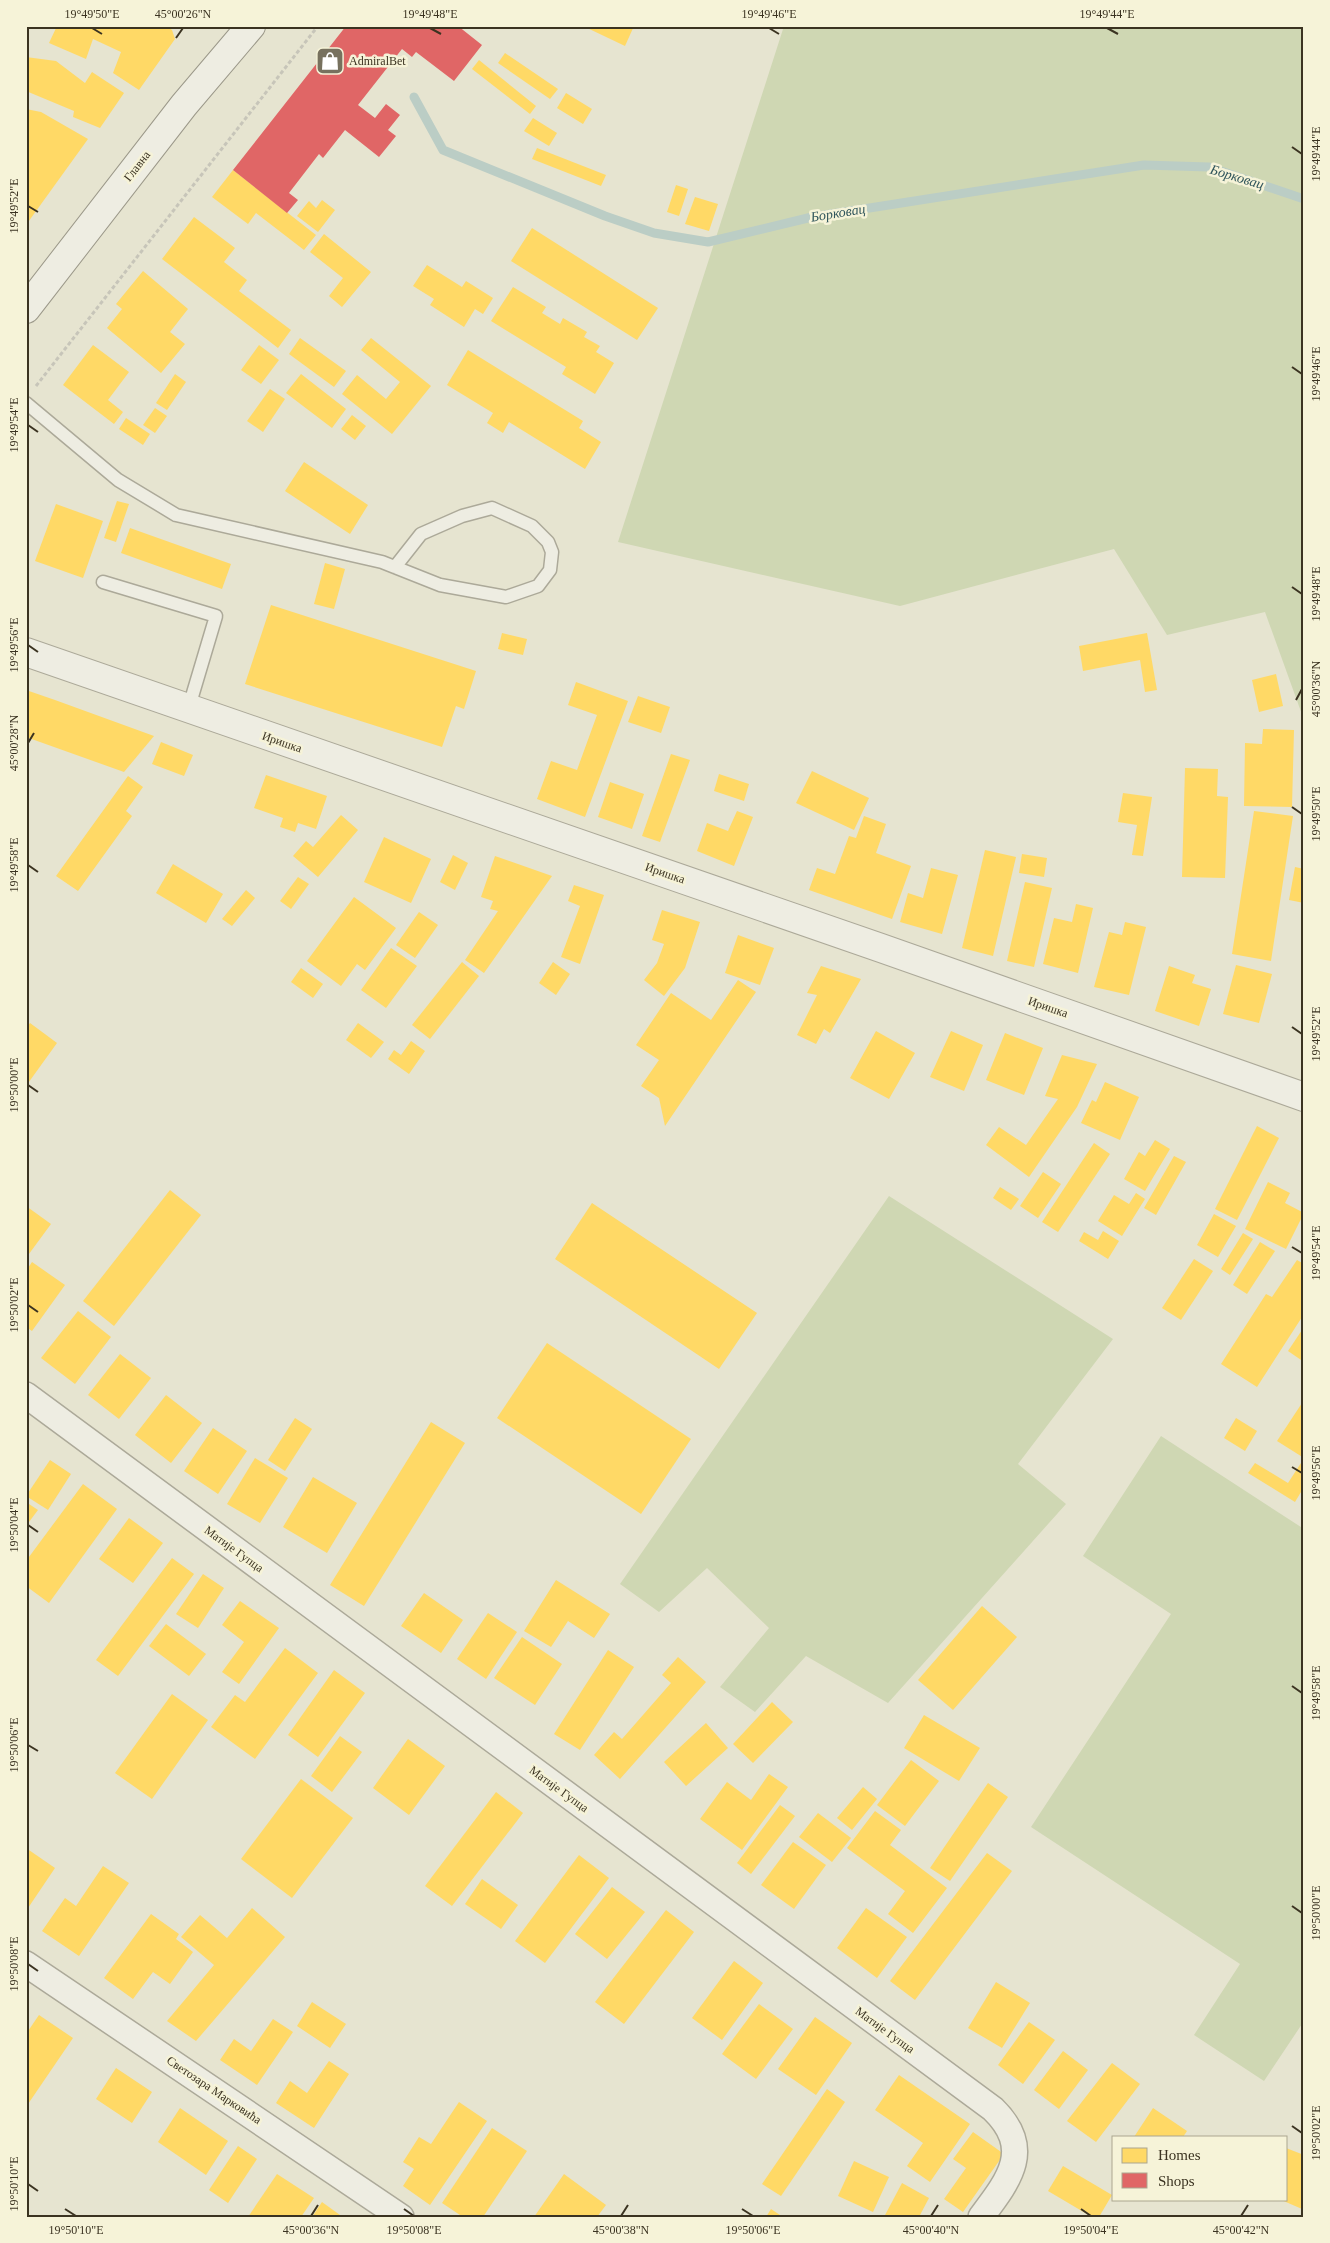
<svg xmlns="http://www.w3.org/2000/svg" width="1330" height="2243" font-family="Georgia,serif">
<style>
.green{fill:#cfd7b3}
.homes{fill:#ffd966}
.shops{fill:#e06666}
.lines{fill:none;stroke-linecap:round;stroke-linejoin:round}
.stream{stroke:#bbcdc5;stroke-width:9}
.service-casing{stroke:#aca999;stroke-width:15}
.minor-casing{stroke:#aca999;stroke-width:28}
.tertiary-casing{stroke:#aca999;stroke-width:30}
.secondary-casing{stroke:#9b9889;stroke-width:30}
.path{stroke:#c7c5b9;stroke-width:3;stroke-dasharray:4 2.5;stroke-linecap:butt}
.service{stroke:#eeede2;stroke-width:12}
.minor{stroke:#eeede2;stroke-width:25}
.tertiary{stroke:#eeede2;stroke-width:28}
.secondary{stroke:#eeede2;stroke-width:28}
.ticks{fill:none;stroke:#3b3321;stroke-width:2}
.labels{text-anchor:middle;dominant-baseline:central;stroke-width:5;stroke-linejoin:round;paint-order:stroke}
.poi-label{font-size:12px;fill:#3b3321;stroke:#f6f3d8;text-anchor:start}
.street-label{font-size:12px;fill:#3b3321;stroke:#f6f3d8}
.water-label{font-size:14px;font-style:italic;fill:#30555b;stroke:#f6f3d8}
.neatline{fill:none;stroke:#3b3321;stroke-width:2}
.ticks-label{font-size:12px;text-anchor:middle;fill:#3b3321}
</style>
<rect width="100%" height="100%" fill="#e6e4d0"/>
<g class="green">
<path d="M784,26H1304V720L1265,612L1167,635L1114,549L900,606L618,542Z"/>
<path d="M889,1196L1113,1339L1018,1464L1066,1504L888,1703L806,1656L755,1712L720,1687L769,1628L707,1568L659,1612L620,1584Z"/>
<path d="M1161,1436L1304,1529V2021L1264,2081L1194,2035L1240,1964L1031,1827L1171,1614L1083,1556Z"/>
</g>
<g class="homes">
<path d="M57,26H165L172,30L175,39L139,90L113,73L121,52L93,39L86,59L49,43Z"/>
<path d="M583,26H634L625,46Z"/>
<path d="M505,53L558,89L550,99L498,63Z"/>
<path d="M26,57L56,61L85,83L92,72L124,93L100,128L73,117L74,111L26,91Z"/>
<path d="M479,60L536,106L530,114L472,69Z"/>
<path d="M566,93L592,109L583,124L557,108Z"/>
<path d="M26,109L41,112L88,139L26,225Z"/>
<path d="M533,118L557,133L549,146L524,131Z"/>
<path d="M537,148L606,175L601,186L532,159Z"/>
<path d="M233,170L316,235L304,250L256,213L248,224L212,197Z"/>
<path d="M676,185L688,189L679,216L667,212Z"/>
<path d="M695,197L718,204L709,231L685,224Z"/>
<path d="M322,200L335,210L318,232L297,216L309,201L316,208Z"/>
<path d="M194,217L235,248L224,262L247,280L239,291L291,330L278,348L162,259Z"/>
<path d="M532,228L658,308L637,340L511,261Z"/>
<path d="M324,234L371,272L342,307L329,296L343,278L310,252Z"/>
<path d="M427,265L462,287L466,281L493,298L483,314L475,309L464,327L430,305L434,299L413,286Z"/>
<path d="M143,271L188,309L170,332L185,344L161,373L107,328L122,309L116,304Z"/>
<path d="M513,287L546,307L542,313L560,324L563,318L587,332L584,337L600,346L596,352L614,363L595,394L562,374L566,367L491,321Z"/>
<path d="M300,338L346,371L334,387L289,354Z"/>
<path d="M371,338L431,386L392,434L342,394L357,375L386,399L400,382L361,350Z"/>
<path d="M93,345L129,372L108,400L123,412L114,424L63,385Z"/>
<path d="M259,345L279,360L261,384L241,370Z"/>
<path d="M468,350L583,421L579,428L601,442L585,469L509,422L503,433L487,423L493,413L447,385Z"/>
<path d="M175,374L186,382L167,410L156,403Z"/>
<path d="M301,374L346,409L332,428L286,393Z"/>
<path d="M270,389L285,399L263,432L247,421Z"/>
<path d="M155,408L167,416L155,433L143,425Z"/>
<path d="M352,415L366,426L355,440L341,429Z"/>
<path d="M126,418L150,434L143,445L119,429Z"/>
<path d="M304,462L368,505L350,534L285,491Z"/>
<path d="M117,501L129,504L116,542L104,538Z"/>
<path d="M56,504L103,521L83,578L35,561Z"/>
<path d="M130,528L231,564L222,589L121,553Z"/>
<path d="M325,563L345,569L334,609L314,604Z"/>
<path d="M271,605L476,671L464,709L456,706L442,747L245,684Z"/>
<path d="M502,633L527,639L523,655L498,649Z"/>
<path d="M1147,633L1157,690L1145,692L1140,660L1083,671L1079,646Z"/>
<path d="M1276,674L1283,706L1259,712L1252,680Z"/>
<path d="M576,682L628,701L585,817L537,799L551,761L577,770L597,715L568,705Z"/>
<path d="M26,690L55,700L154,736L124,772L26,737Z"/>
<path d="M638,696L670,707L661,733L628,722Z"/>
<path d="M1263,729L1294,730L1292,807L1244,806L1245,743L1262,744Z"/>
<path d="M161,742L193,755L184,776L152,764Z"/>
<path d="M671,754L690,760L660,842L642,836Z"/>
<path d="M1185,768L1218,769L1217,796L1228,797L1225,878L1182,877Z"/>
<path d="M812,771L869,798L854,830L796,803Z"/>
<path d="M719,774L749,784L744,801L714,791Z"/>
<path d="M266,775L327,796L316,829L298,823L295,832L280,827L283,818L254,808Z"/>
<path d="M128,776L143,787L126,811L132,816L78,891L56,876Z"/>
<path d="M610,782L644,794L632,829L598,817Z"/>
<path d="M1123,793L1152,797L1143,856L1132,855L1137,825L1118,822Z"/>
<path d="M737,811L753,817L734,866L697,851L707,823L728,831Z"/>
<path d="M1254,811L1293,816L1271,961L1232,954Z"/>
<path d="M341,815L358,830L318,877L293,856L306,841L313,847Z"/>
<path d="M864,816L886,824L876,853L911,866L892,919L809,890L817,868L835,874L849,836L856,838Z"/>
<path d="M384,837L431,859L411,903L364,882Z"/>
<path d="M985,850L1016,857L993,956L962,948Z"/>
<path d="M1022,854L1047,858L1044,877L1019,873Z"/>
<path d="M453,855L468,863L455,890L440,882Z"/>
<path d="M495,856L552,876L484,973L465,960L498,911L490,909L493,901L481,897Z"/>
<path d="M173,864L223,894L206,923L156,893Z"/>
<path d="M1295,867L1304,869V903L1289,900Z"/>
<path d="M931,868L958,875L942,934L900,922L908,893L923,898Z"/>
<path d="M298,877L309,884L291,909L280,901Z"/>
<path d="M1025,882L1052,888L1034,967L1007,961Z"/>
<path d="M574,885L604,895L580,964L561,957L580,906L568,901Z"/>
<path d="M246,890L255,898L232,926L222,919Z"/>
<path d="M354,897L396,928L365,970L357,964L341,986L307,961Z"/>
<path d="M1076,904L1093,908L1078,973L1043,964L1054,918L1072,922Z"/>
<path d="M662,910L700,922L685,968L664,996L644,980L657,963L664,944L652,940Z"/>
<path d="M419,912L438,925L415,958L396,945Z"/>
<path d="M1125,922L1146,927L1129,995L1094,987L1109,932L1122,935Z"/>
<path d="M738,935L774,948L760,985L725,973Z"/>
<path d="M391,948L417,966L386,1008L361,990Z"/>
<path d="M462,962L479,976L430,1039L412,1025Z"/>
<path d="M553,962L570,974L556,995L539,983Z"/>
<path d="M1236,965L1272,974L1259,1023L1223,1014Z"/>
<path d="M821,966L861,979L830,1033L824,1029L816,1044L797,1035L817,995L807,993Z"/>
<path d="M1169,966L1195,975L1192,983L1211,989L1199,1026L1155,1011Z"/>
<path d="M301,968L323,984L313,998L291,982Z"/>
<path d="M738,980L756,992L665,1126L659,1098L641,1086L659,1060L636,1045L671,993L711,1020Z"/>
<path d="M30,1023L57,1043L26,1086V1028Z"/>
<path d="M358,1023L384,1042L371,1058L346,1040Z"/>
<path d="M876,1031L915,1053L889,1099L850,1078Z"/>
<path d="M951,1031L983,1045L964,1091L930,1077Z"/>
<path d="M1005,1033L1043,1048L1024,1095L986,1080Z"/>
<path d="M411,1041L425,1051L409,1074L388,1059L394,1050L401,1055Z"/>
<path d="M1062,1055L1097,1064L1077,1107L1029,1177L986,1145L999,1127L1026,1145L1058,1099L1045,1096Z"/>
<path d="M1105,1082L1139,1097L1120,1140L1081,1123L1092,1100L1096,1102Z"/>
<path d="M1257,1126L1279,1138L1237,1220L1215,1209Z"/>
<path d="M1155,1140L1170,1149L1145,1191L1124,1179L1139,1152L1145,1156Z"/>
<path d="M1094,1143L1110,1154L1058,1232L1042,1222Z"/>
<path d="M1174,1156L1186,1162L1156,1215L1144,1208Z"/>
<path d="M1043,1172L1061,1184L1038,1218L1020,1206Z"/>
<path d="M1268,1182L1290,1193L1285,1203L1304,1213L1286,1249L1245,1229Z"/>
<path d="M1000,1187L1019,1199L1011,1210L993,1198Z"/>
<path d="M170,1190L201,1215L114,1326L83,1301Z"/>
<path d="M1136,1193L1145,1199L1122,1236L1098,1221L1114,1195L1129,1204Z"/>
<path d="M592,1203L757,1313L719,1369L555,1259Z"/>
<path d="M26,1206L51,1224L26,1258Z"/>
<path d="M1214,1214L1236,1226L1218,1257L1197,1245Z"/>
<path d="M1103,1231L1119,1241L1108,1259L1079,1241L1084,1232L1098,1240Z"/>
<path d="M1243,1233L1253,1239L1230,1275L1221,1269Z"/>
<path d="M1260,1242L1275,1251L1247,1294L1233,1285Z"/>
<path d="M1194,1259L1213,1271L1181,1320L1162,1308Z"/>
<path d="M1297,1260L1304,1264V1314L1257,1387L1221,1364L1266,1294L1272,1297Z"/>
<path d="M32,1262L65,1285L32,1331L26,1327V1271Z"/>
<path d="M78,1311L111,1337L75,1384L41,1358Z"/>
<path d="M1304,1327V1362L1288,1351Z"/>
<path d="M547,1343L691,1439L641,1514L497,1418Z"/>
<path d="M120,1354L151,1378L119,1419L88,1395Z"/>
<path d="M166,1395L202,1423L171,1463L135,1435Z"/>
<path d="M1304,1400V1458L1277,1441Z"/>
<path d="M295,1418L312,1429L285,1471L268,1460Z"/>
<path d="M1236,1418L1257,1431L1245,1451L1224,1438Z"/>
<path d="M431,1422L465,1443L364,1606L330,1585Z"/>
<path d="M213,1428L247,1451L218,1494L184,1471Z"/>
<path d="M255,1458L288,1478L260,1523L227,1504Z"/>
<path d="M50,1460L71,1474L48,1510L26,1496Z"/>
<path d="M1255,1463L1288,1483L1301,1463L1304,1464V1487L1295,1502L1248,1473Z"/>
<path d="M313,1477L357,1503L327,1553L283,1527Z"/>
<path d="M83,1484L117,1509L49,1603L26,1586V1561Z"/>
<path d="M26,1502L38,1510L26,1526Z"/>
<path d="M129,1518L163,1543L133,1583L99,1559Z"/>
<path d="M172,1558L194,1574L118,1676L96,1660Z"/>
<path d="M203,1574L224,1588L198,1628L176,1614Z"/>
<path d="M556,1580L610,1614L594,1638L568,1621L551,1647L524,1631Z"/>
<path d="M424,1593L463,1620L441,1653L401,1626Z"/>
<path d="M240,1601L279,1628L239,1684L222,1672L244,1642L222,1625Z"/>
<path d="M982,1606L1017,1637L953,1710L918,1680Z"/>
<path d="M488,1613L517,1632L486,1679L457,1659Z"/>
<path d="M166,1624L206,1654L189,1676L149,1646Z"/>
<path d="M522,1637L562,1664L535,1705L494,1678Z"/>
<path d="M285,1648L318,1673L255,1759L211,1727L235,1695L245,1702Z"/>
<path d="M608,1650L634,1667L580,1750L554,1734Z"/>
<path d="M678,1657L706,1682L620,1779L594,1755L614,1732L622,1739L671,1683L662,1675Z"/>
<path d="M334,1670L365,1693L318,1757L288,1735Z"/>
<path d="M172,1694L208,1720L152,1799L115,1773Z"/>
<path d="M772,1702L793,1722L753,1763L733,1744Z"/>
<path d="M924,1715L980,1748L959,1781L904,1748Z"/>
<path d="M706,1723L728,1748L686,1786L664,1762Z"/>
<path d="M340,1736L362,1752L332,1792L311,1776Z"/>
<path d="M408,1739L445,1766L409,1815L373,1788Z"/>
<path d="M911,1760L939,1781L905,1826L877,1805Z"/>
<path d="M769,1774L788,1787L742,1850L700,1819L727,1782L751,1800Z"/>
<path d="M301,1779L353,1818L292,1898L241,1859Z"/>
<path d="M988,1783L1008,1797L950,1881L930,1868Z"/>
<path d="M863,1787L877,1799L852,1830L837,1818Z"/>
<path d="M496,1792L523,1813L452,1906L425,1886Z"/>
<path d="M780,1805L795,1816L751,1874L737,1863Z"/>
<path d="M875,1811L901,1830L890,1845L947,1888L913,1933L888,1914L905,1891L847,1848Z"/>
<path d="M818,1813L851,1838L832,1862L799,1837Z"/>
<path d="M793,1842L826,1865L794,1909L761,1885Z"/>
<path d="M26,1848L55,1868L26,1911Z"/>
<path d="M987,1853L1012,1871L915,2000L890,1981Z"/>
<path d="M579,1855L609,1878L545,1963L515,1941Z"/>
<path d="M103,1866L129,1883L79,1956L42,1931L65,1898L76,1906Z"/>
<path d="M482,1879L518,1905L501,1929L465,1904Z"/>
<path d="M612,1887L645,1912L607,1959L575,1934Z"/>
<path d="M252,1908L285,1937L196,2041L167,2021L214,1965L181,1937L200,1915L227,1938Z"/>
<path d="M866,1908L907,1937L877,1978L837,1948Z"/>
<path d="M666,1910L694,1932L624,2024L595,2002Z"/>
<path d="M151,1914L179,1934L176,1939L193,1952L170,1984L153,1972L133,1999L104,1978Z"/>
<path d="M734,1961L763,1983L722,2040L692,2018Z"/>
<path d="M996,1982L1030,2003L1002,2048L968,2028Z"/>
<path d="M312,2002L346,2024L330,2048L297,2026Z"/>
<path d="M759,2004L793,2029L756,2079L722,2054Z"/>
<path d="M39,2015L73,2038L26,2107V2034Z"/>
<path d="M815,2017L852,2043L816,2095L778,2069Z"/>
<path d="M273,2019L293,2032L257,2085L220,2060L234,2039L251,2051Z"/>
<path d="M1029,2022L1055,2040L1023,2084L998,2065Z"/>
<path d="M1063,2051L1088,2070L1059,2109L1034,2090Z"/>
<path d="M329,2061L349,2074L314,2128L276,2103L290,2081L307,2093Z"/>
<path d="M1112,2063L1140,2084L1096,2142L1067,2121Z"/>
<path d="M116,2068L152,2092L132,2123L96,2099Z"/>
<path d="M899,2075L970,2124L930,2182L907,2166L923,2143L875,2110Z"/>
<path d="M827,2089L845,2102L781,2196L762,2184Z"/>
<path d="M459,2102L487,2121L430,2205L403,2186L414,2169L403,2162L419,2137L431,2144Z"/>
<path d="M180,2108L228,2141L206,2175L158,2142Z"/>
<path d="M1153,2108L1187,2131L1183,2137H1134Z"/>
<path d="M492,2128L527,2151L483,2217H463L442,2203Z"/>
<path d="M973,2132L1004,2154L963,2212L944,2199L966,2168L953,2159Z"/>
<path d="M238,2146L257,2159L228,2203L209,2190Z"/>
<path d="M1286,2148L1304,2155V2204L1302,2209L1279,2199H1286Z"/>
<path d="M854,2161L889,2177L873,2212L838,2196Z"/>
<path d="M1063,2166L1112,2195L1099,2217H1092L1048,2191Z"/>
<path d="M277,2174L314,2198L301,2217H248Z"/>
<path d="M564,2174L606,2205L597,2217H534Z"/>
<path d="M902,2183L929,2198L919,2217H884Z"/>
<path d="M322,2202L340,2215L339,2217H312Z"/>
<path d="M771,2209L783,2217H766Z"/>
</g>
<path class="shops" d="M346,26H458L482,45L454,81L416,52L412,57L402,49L358,105L375,118L386,104L400,115L388,130L396,136L379,157L345,130L323,158L319,154L289,193L298,200L287,213L233,170Z"/>
<g class="lines">
<path class="stream" d="M414,97L443,150L605,216L654,233L708,242L812,217L1144,165L1209,167L1304,199"/>
<defs>
<g id="service">
<path d="M26,403L118,480L176,515L382,562L440,585L506,597L538,586L550,570L552,552L548,542L532,526L492,508L462,516L421,534L395,567"/>
<path d="M103,582L216,616L188,710"/>
</g>
<g id="minor">
<path d="M26,1395L993,2109C1034,2149 1009,2180 981,2217"/>
<path d="M26,1964L401,2217"/>
</g>
<path id="tertiary" d="M26,652L881,948L1304,1097"/>
<path id="secondary" d="M26,309L184,105L251,26"/>
</defs>
<use href="#service" class="service-casing"/>
<use href="#minor" class="minor-casing"/>
<use href="#tertiary" class="tertiary-casing"/>
<use href="#secondary" class="secondary-casing"/>
<path class="path" d="M36,386L318,26"/>
<use href="#service" class="service"/>
<use href="#minor" class="minor"/>
<use href="#tertiary" class="tertiary"/>
<use href="#secondary" class="secondary"/>
</g>
<path class="ticks" d="M92,28L102,34M430,28L441,34M769,28L779,34M1107,28L1118,34M176,38L183,28M1292,147L1302,154M28,206L38,212M1292,367L1302,374M28,425L38,432M1292,587L1302,594M28,645L38,652M1296,700L1302,689M28,743L34,733M1292,807L1302,814M28,865L38,872M1292,1027L1302,1034M28,1085L38,1092M1292,1247L1302,1253M28,1305L38,1312M1292,1467L1302,1473M28,1525L38,1532M1292,1686L1302,1693M28,1745L38,1751M1292,1906L1302,1913M28,1964L38,1971M1292,2126L1302,2133M28,2184L38,2191M65,2209L76,2216M404,2209L414,2216M742,2209L753,2216M1081,2209L1091,2216M311,2216L318,2205M621,2216L628,2205M931,2216L938,2205M1241,2216L1248,2205"/>
<defs>
<symbol id="shop-square" viewBox="-11 -11 22 22"><rect x="-9" y="-9" width="18" height="18" rx="4" fill="#77715e" stroke="#f6f3d8"/><path d="M-5-2.5h2.3a2.7 3.5 0 0 1 5.4 0H5L5.5 6h-11ZM-1.5-2.5h3a1.5 2.3 0 0 0-3 0Z" fill="#fff"/></symbol>
</defs>
<g fill-rule="evenodd">
<use href="#shop-square" x="314" y="45" width="32" height="32"/>
</g>
<g class="labels">
<g class="poi-label">
<text x="349" y="61">AdmiralBet</text>
</g>
<g class="street-label">
<text transform="translate(137 166) rotate(-52)">Главна</text>
<text transform="translate(282 742) rotate(19)">Иришка</text>
<text transform="translate(665 873) rotate(19)">Иришка</text>
<text transform="translate(1048 1007) rotate(19)">Иришка</text>
<text transform="translate(234 1549) rotate(36)">Матије Гупца</text>
<text transform="translate(559 1789) rotate(36)">Матије Гупца</text>
<text transform="translate(885 2030) rotate(36)">Матије Гупца</text>
<text transform="translate(214 2090) rotate(34)">Светозара Марковића</text>
</g>
<g class="water-label">
<text transform="translate(1237 177) rotate(17)">Борковац</text>
<text transform="translate(838 213) rotate(-9)">Борковац</text>
</g>
</g>
<rect width="1330" height="2243" fill="none" stroke="#f6f3d8" stroke-width="55"/>
<rect x="1112" y="2136" width="175" height="65" fill="#f6f3d8" stroke="#aba68f"/>
<rect x="1122" y="2148" width="25" height="15" fill="#ffd966" stroke="#aba68f"/>
<text x="1158" y="2160" font-size="15" fill="#3b3321">Homes</text>
<rect x="1122" y="2173" width="25" height="15" fill="#e06666" stroke="#aba68f"/>
<text x="1158" y="2186" font-size="15" fill="#3b3321">Shops</text>
<rect x="28" y="28" width="1274" height="2188" class="neatline"/>
<g class="ticks-label">
<text x="92" y="18">19°49'50"E</text>
<text x="183" y="18">45°00'26"N</text>
<text x="430" y="18">19°49'48"E</text>
<text x="769" y="18">19°49'46"E</text>
<text x="1107" y="18">19°49'44"E</text>
<text transform="translate(1316 154) rotate(-90)" y="4">19°49'44"E</text>
<text transform="translate(14 206) rotate(-90)" y="4">19°49'52"E</text>
<text transform="translate(1316 374) rotate(-90)" y="4">19°49'46"E</text>
<text transform="translate(14 425) rotate(-90)" y="4">19°49'54"E</text>
<text transform="translate(1316 594) rotate(-90)" y="4">19°49'48"E</text>
<text transform="translate(14 645) rotate(-90)" y="4">19°49'56"E</text>
<text transform="translate(1316 689) rotate(-90)" y="4">45°00'36"N</text>
<text transform="translate(14 743) rotate(-90)" y="4">45°00'28"N</text>
<text transform="translate(1316 814) rotate(-90)" y="4">19°49'50"E</text>
<text transform="translate(14 865) rotate(-90)" y="4">19°49'58"E</text>
<text transform="translate(1316 1034) rotate(-90)" y="4">19°49'52"E</text>
<text transform="translate(14 1085) rotate(-90)" y="4">19°50'00"E</text>
<text transform="translate(1316 1253) rotate(-90)" y="4">19°49'54"E</text>
<text transform="translate(14 1305) rotate(-90)" y="4">19°50'02"E</text>
<text transform="translate(1316 1473) rotate(-90)" y="4">19°49'56"E</text>
<text transform="translate(14 1525) rotate(-90)" y="4">19°50'04"E</text>
<text transform="translate(1316 1693) rotate(-90)" y="4">19°49'58"E</text>
<text transform="translate(14 1745) rotate(-90)" y="4">19°50'06"E</text>
<text transform="translate(1316 1913) rotate(-90)" y="4">19°50'00"E</text>
<text transform="translate(14 1964) rotate(-90)" y="4">19°50'08"E</text>
<text transform="translate(1316 2133) rotate(-90)" y="4">19°50'02"E</text>
<text transform="translate(14 2184) rotate(-90)" y="4">19°50'10"E</text>
<text x="76" y="2234">19°50'10"E</text>
<text x="311" y="2234">45°00'36"N</text>
<text x="414" y="2234">19°50'08"E</text>
<text x="621" y="2234">45°00'38"N</text>
<text x="753" y="2234">19°50'06"E</text>
<text x="931" y="2234">45°00'40"N</text>
<text x="1091" y="2234">19°50'04"E</text>
<text x="1241" y="2234">45°00'42"N</text>
</g>
</svg>
